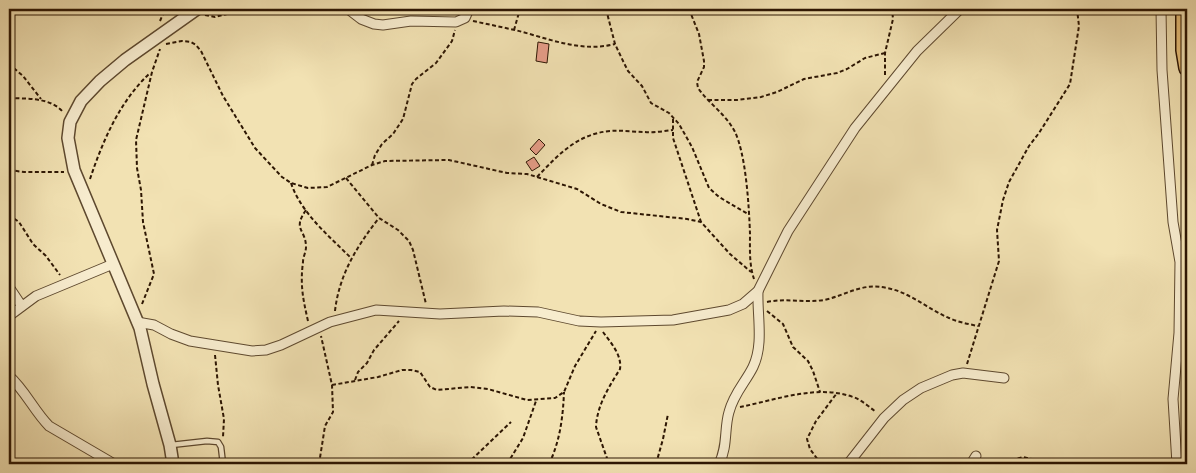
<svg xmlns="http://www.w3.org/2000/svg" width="1196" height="473" font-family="Vollkorn,serif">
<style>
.building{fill:#e79e89;stroke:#2d1603}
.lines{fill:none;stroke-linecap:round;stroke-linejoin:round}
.service-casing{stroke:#5e492f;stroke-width:7}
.minor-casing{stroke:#5e492f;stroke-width:11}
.tertiary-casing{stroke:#5e492f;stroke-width:14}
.trunk-casing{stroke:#2d1603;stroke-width:18}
.path{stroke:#2d1603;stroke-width:2;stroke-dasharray:4 2.5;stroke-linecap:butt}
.service{stroke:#f7ecce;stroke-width:4.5}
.minor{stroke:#f7ecce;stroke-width:9}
.tertiary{stroke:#f7ecce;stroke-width:11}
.trunk{stroke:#e9c17a;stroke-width:15}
</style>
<rect width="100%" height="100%" fill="#f2e2b3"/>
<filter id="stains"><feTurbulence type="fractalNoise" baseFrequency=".004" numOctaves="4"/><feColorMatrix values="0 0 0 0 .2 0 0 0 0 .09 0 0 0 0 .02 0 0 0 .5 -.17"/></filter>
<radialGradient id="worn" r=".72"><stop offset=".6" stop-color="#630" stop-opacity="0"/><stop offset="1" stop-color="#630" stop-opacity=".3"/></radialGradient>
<g class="building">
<path d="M538,42L549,44L547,63L536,61Z"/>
<path d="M539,139L545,145L536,155L530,149Z"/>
<path d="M534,157L540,166L532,171L526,162Z"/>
</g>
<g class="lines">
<defs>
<path id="service" d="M171,445L207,441L218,442L221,447L223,464"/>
<g id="minor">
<path d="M348,9L361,19L374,24L383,25L411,21L456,22L465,18L469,9"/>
<path d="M1161,9L1162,70L1173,222L1180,262L1179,333L1173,399L1177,464"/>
<path d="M9,287L21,305"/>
<path d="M9,316L36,296L113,264"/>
<path d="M137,322L154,325L171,334L190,341L252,351L266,350L281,345L330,322L376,310L440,314L504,311L538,312L579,321L601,322L673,320L729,310L743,304L758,291L788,231L855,128L917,51L960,9"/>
<path d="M9,376C25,390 34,411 49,426L114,464"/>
<path d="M719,464C728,446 724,429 729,412C734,393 745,383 753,367C764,344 757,316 758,291"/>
<path d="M848,464L884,418L903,400L921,388L952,375L963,373L1004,378"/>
<path d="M971,464L976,456"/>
</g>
<path id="tertiary" d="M173,464L170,445L153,384L140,328L74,170L68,138L70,122L81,101L100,81L125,60L197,9"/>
<path id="trunk" d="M1184,9V50L1187,68"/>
</defs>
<use href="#service" class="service-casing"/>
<use href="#minor" class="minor-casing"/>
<use href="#tertiary" class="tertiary-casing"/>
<use href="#trunk" class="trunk-casing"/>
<g class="path">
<path d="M606,9L615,44L624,63L628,71L642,86L651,103L669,113L679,124L692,147L709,188L719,197L748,214"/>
<path d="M689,9L699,34L704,61V67L697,82L698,88C709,104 725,113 735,132C746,155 749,206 750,234C750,249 749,264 754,279"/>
<path d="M205,15L215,17L239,11L265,9"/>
<path d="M160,21L165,9"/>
<path d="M473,21C487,24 501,27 515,30C547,38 581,53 615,44"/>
<path d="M514,30L520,9"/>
<path d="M166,44L182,41L191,42L196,45L201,51L223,96L255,148L282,177L291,183L308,188L327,187L372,165L385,161L449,160L507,173L527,174L577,189L601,204L621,212L687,219L701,222L730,254L751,272"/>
<path d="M9,64L23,76L41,99"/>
<path d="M885,75V53L893,19L892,9"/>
<path d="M9,98C27,99 50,97 63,112"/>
<path d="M708,100H737L761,97L777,92L804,79L837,73L847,69L865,58L885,53"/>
<path d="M673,119V138L701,222"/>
<path d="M372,165L375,155L382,144L393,134L403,119L412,84L416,79L436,63L452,41L455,30"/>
<path d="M9,170L24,172H64"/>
<path d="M537,177C558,155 577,134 610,131C622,130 634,132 645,132C654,133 664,131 673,130"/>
<path d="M346,178L379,218L398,230L409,241L413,250L426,304"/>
<path d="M90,179C103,140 120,101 150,73"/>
<path d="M291,183C301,213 329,236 351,258"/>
<path d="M306,210C292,230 306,229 306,247C306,252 303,257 303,262C300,285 303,299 308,321"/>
<path d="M9,215L19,222L33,244L46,256L60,275"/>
<path d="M767,302C786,298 805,303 824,300C847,295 863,282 887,288C909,292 928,309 949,318C958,322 968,324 978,326"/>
<path d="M142,304L154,274L143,222L141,190L137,168L136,140L152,72L160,49"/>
<path d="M335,311C339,275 357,246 379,218"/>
<path d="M767,311L783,324L793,347L808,361L813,371L820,392"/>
<path d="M603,332C611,343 622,355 620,369C609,387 597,405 596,427L609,464"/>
<path d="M215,355L218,385L224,419L223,437"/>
<path d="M967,364L999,261L997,230L1003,200L1009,182L1029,146L1039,133L1070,84L1079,26L1077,9"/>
<path d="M355,380L358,372L367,363L374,350L399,321"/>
<path d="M332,385L378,377L402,370H411L420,372L430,387L437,390L470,387L488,389L527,400L555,398L564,392L575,366L596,331"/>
<path d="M740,407C776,400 817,384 853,397C862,400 869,407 876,412"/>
<path d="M319,464L325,426L333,412L332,385L321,336"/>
<path d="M467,464L511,422"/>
<path d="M507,464L523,438L536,401"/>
<path d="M549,464C560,441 563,417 564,392"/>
<path d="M656,464L663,439L668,414"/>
<path d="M821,464L810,449L807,439L816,421L837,393"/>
<path d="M999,464L1023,457L1054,464"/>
</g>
<use href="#service" class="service"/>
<use href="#minor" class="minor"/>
<use href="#tertiary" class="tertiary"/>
<use href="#trunk" class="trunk"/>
</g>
<rect width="1196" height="473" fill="none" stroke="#f2e2b3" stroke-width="30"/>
<rect x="10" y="10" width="1176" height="453" fill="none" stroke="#2d1603" stroke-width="2.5"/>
<rect x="15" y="15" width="1166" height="443" fill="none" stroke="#2d1603"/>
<rect width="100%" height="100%" filter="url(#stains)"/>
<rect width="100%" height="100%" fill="url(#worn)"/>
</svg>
